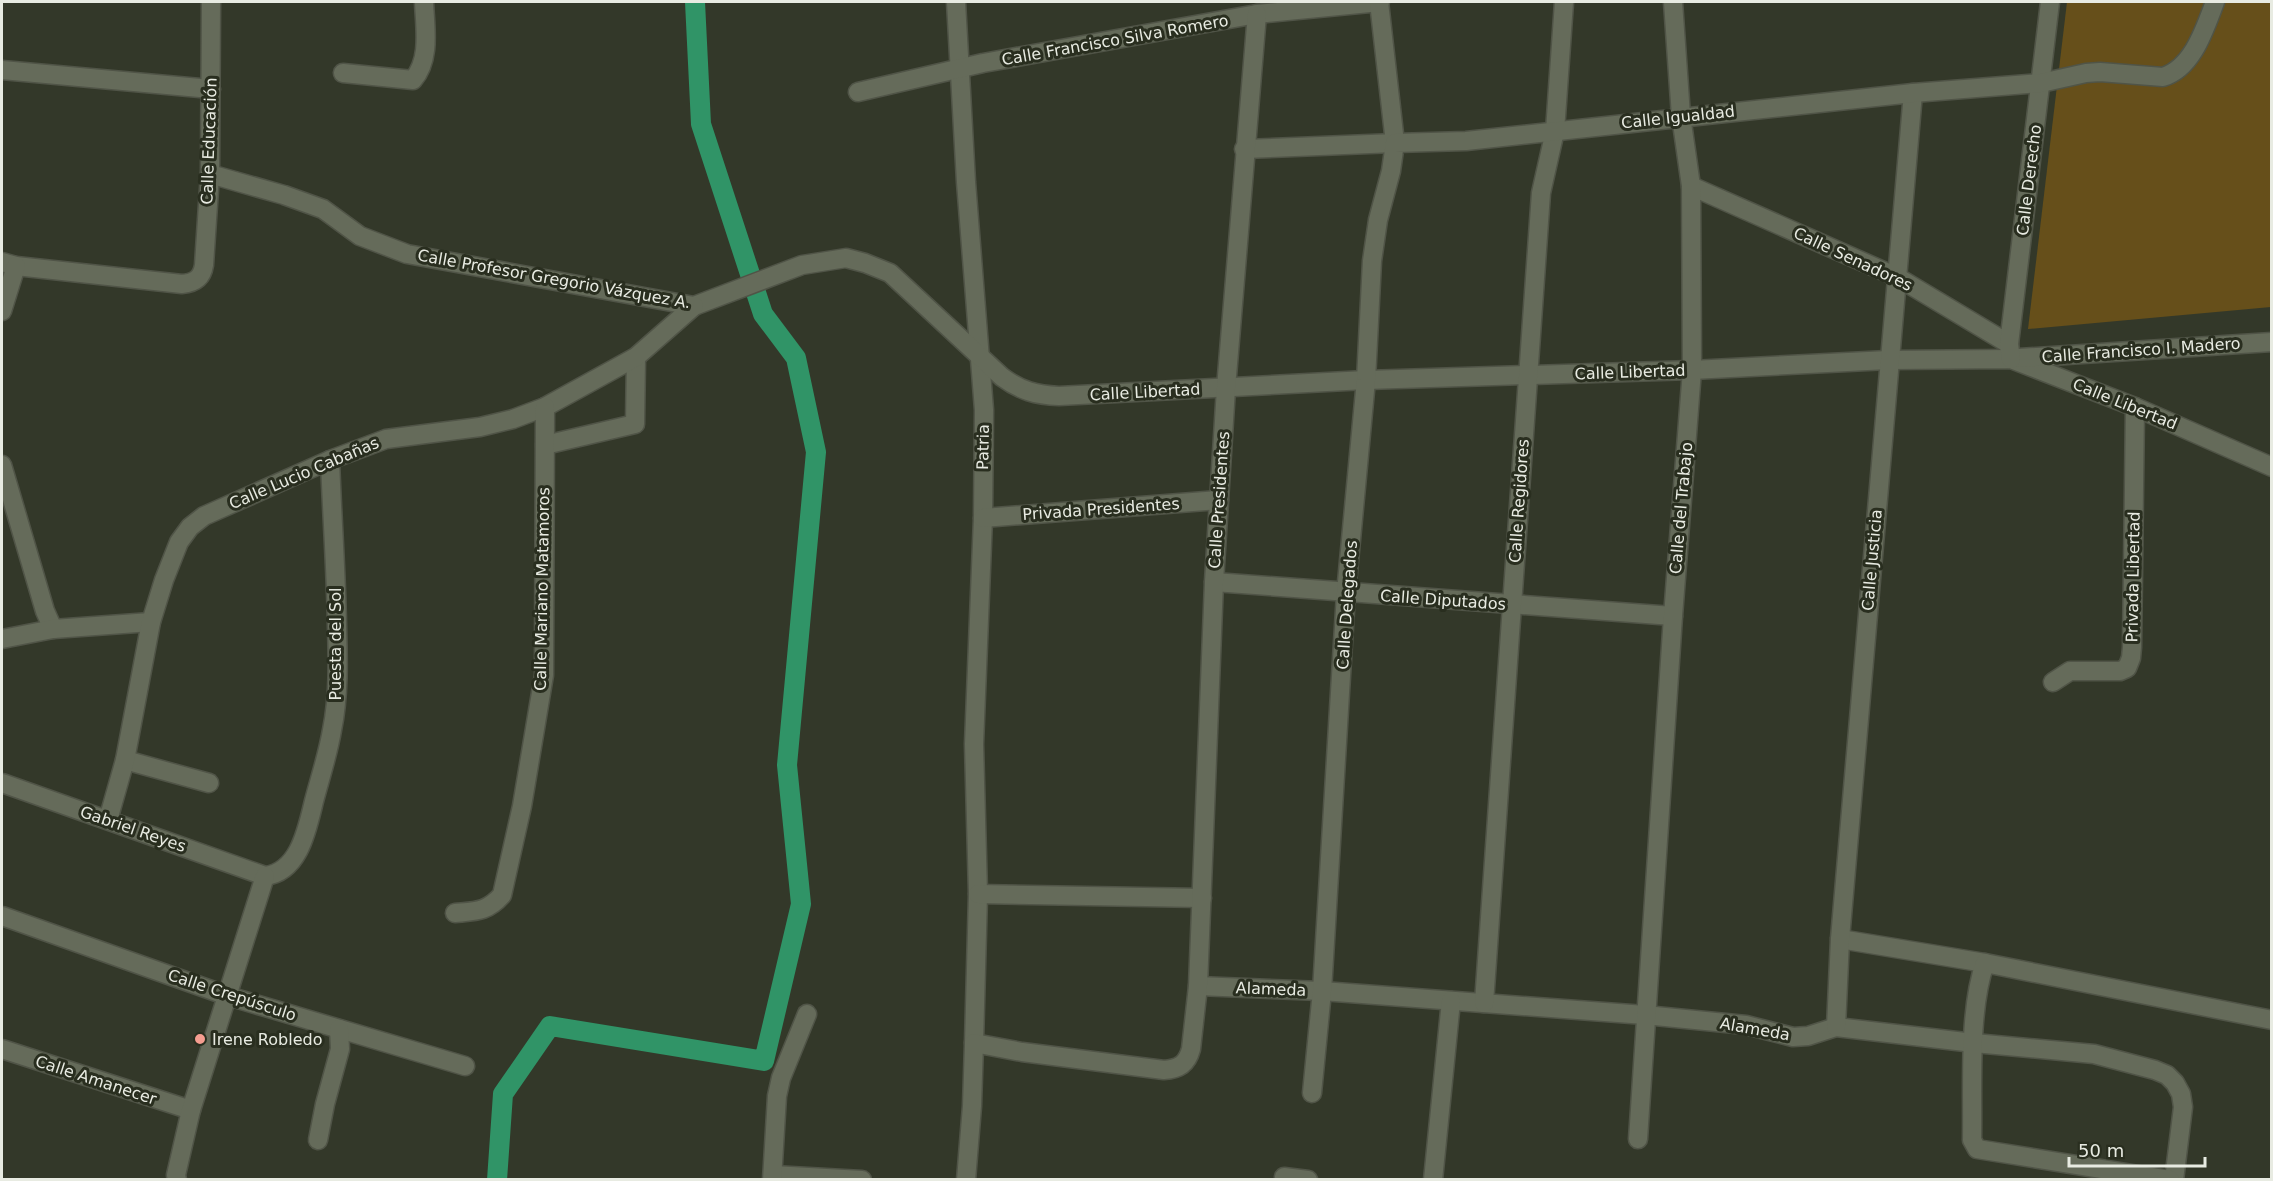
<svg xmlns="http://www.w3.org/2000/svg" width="2273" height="1181" font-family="'DejaVu Sans',sans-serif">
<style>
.green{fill:#664f1a}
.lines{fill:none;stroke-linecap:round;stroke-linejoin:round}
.canal{stroke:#309467;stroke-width:20}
.minor-casing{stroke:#505447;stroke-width:21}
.minor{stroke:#656b5a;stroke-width:18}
.poi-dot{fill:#f59d90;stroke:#292e1f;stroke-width:2}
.labels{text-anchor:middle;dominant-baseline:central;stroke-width:6;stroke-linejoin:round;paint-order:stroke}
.street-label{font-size:16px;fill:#e8ebe2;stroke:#292e1f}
.poi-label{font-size:16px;fill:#e8ebe2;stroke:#292e1f;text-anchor:start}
</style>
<rect width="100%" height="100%" fill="#333829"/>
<path class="green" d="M2067,2H2271V307L2028,329Z"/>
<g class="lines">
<path class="canal" d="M497,1180L503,1094L550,1026L764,1061L801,904L787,765L816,452L796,358L763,314L701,124L695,2"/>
<defs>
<g id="minor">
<path d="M956,2L966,182L984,410L983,518L974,744L978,894L974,1043"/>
<path d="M2,70L211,89"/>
<path d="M343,73L413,80C431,59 425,28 424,2"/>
<path d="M858,92L983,63L1257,14L1380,2"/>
<path d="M1244,149L1395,143L1379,2"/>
<path d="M210,174L284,195L323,209L360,236L407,254L694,306L802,265L846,258L865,263L890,273L1002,377C1021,391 1036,395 1059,396L1366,380L1692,370L1888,360L2011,359L2135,407L2272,467"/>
<path d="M1691,186L1897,277L2009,344"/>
<path d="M2,262L16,266L182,284C195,283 202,278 204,265L210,174L211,2"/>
<path d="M2,311L16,266"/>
<path d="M2019,358L2272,342"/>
<path d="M2011,359L2009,344L2050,2"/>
<path d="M545,445L635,424L636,357"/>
<path d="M2,465L45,611L53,629"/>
<path d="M983,518L1219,500"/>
<path d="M1214,582L1673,616"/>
<path d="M2,639L53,629L151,622"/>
<path d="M2053,682L2070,671H2120L2127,668L2131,658L2132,647L2135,407"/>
<path d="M125,760L209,783"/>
<path d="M2,783L265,876C299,872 307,830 314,801C320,778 328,754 332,730C339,696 338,660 337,625C336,570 332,515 330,460"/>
<path d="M108,820L125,760L151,622L164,580L179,542L190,527L204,516L330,460L386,439L480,427L513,419L545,407L636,357L694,306"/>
<path d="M978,894L1202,898"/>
<path d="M455,913C476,911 487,912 502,895L522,806L544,675L545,407"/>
<path d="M2,916L228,996L465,1066"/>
<path d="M1840,939L1985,963"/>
<path d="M1198,986L1322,991L1645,1015L1746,1025L1793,1037L1808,1036L1836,1027L1974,1043L2094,1054L2155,1070L2167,1075L2175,1083L2181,1094L2183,1107L2174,1180"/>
<path d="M1484,1003L1541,193L1555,131L1564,2"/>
<path d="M1836,1027L1840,939L1913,93"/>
<path d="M2,1049L191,1110"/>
<path d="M1312,1093L1322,991L1346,593L1366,380L1372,261L1378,220L1391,171L1395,143L1466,141L1913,93L2041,83L2086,73L2100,72L2163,77C2193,68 2205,28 2215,2"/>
<path d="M1638,1139L1673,616L1692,370L1691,186L1681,116L1673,2"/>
<path d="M318,1140L325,1104L340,1049L339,1029"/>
<path d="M773,1175L862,1180"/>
<path d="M1284,1177L1308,1180"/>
<path d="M177,1180L176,1175L191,1110L265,876"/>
<path d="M772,1180L777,1096L781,1078L807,1014"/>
<path d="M966,1180L972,1106L974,1043L1022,1052L1164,1070C1179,1069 1187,1064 1191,1049L1198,986L1214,582L1226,388L1257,14"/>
<path d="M1433,1180L1451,1001"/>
<path d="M2170,1180L1977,1149L1972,1140C1973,1088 1968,1011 1985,963L2272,1020"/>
</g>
</defs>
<use href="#minor" class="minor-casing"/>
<use href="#minor" class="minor"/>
</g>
<circle class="poi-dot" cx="200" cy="1039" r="6"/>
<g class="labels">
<g class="street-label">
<text transform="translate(1115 40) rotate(-10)">Calle Francisco Silva Romero</text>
<text transform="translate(1678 117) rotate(-6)">Calle Igualdad</text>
<text transform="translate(209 141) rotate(-88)">Calle Educación</text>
<text transform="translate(2029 180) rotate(-83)">Calle Derecho</text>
<text transform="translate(1853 259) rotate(25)">Calle Senadores</text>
<text transform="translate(554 279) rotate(10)">Calle Profesor Gregorio Vázquez A.</text>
<text transform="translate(2141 350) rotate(-4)">Calle Francisco I. Madero</text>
<text transform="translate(1630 372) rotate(-2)">Calle Libertad</text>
<text transform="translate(1145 392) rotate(-3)">Calle Libertad</text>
<text transform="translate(2125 404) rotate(22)">Calle Libertad</text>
<text transform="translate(983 447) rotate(-89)">Patria</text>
<text transform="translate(304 473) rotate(-23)">Calle Lucio Cabañas</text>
<text transform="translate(1219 500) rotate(-86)">Calle Presidentes</text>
<text transform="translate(1519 501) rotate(-86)">Calle Regidores</text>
<text transform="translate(1681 508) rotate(-85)">Calle del Trabajo</text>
<text transform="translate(1101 509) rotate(-4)">Privada Presidentes</text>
<text transform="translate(1872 560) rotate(-85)">Calle Justicia</text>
<text transform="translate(2133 577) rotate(-89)">Privada Libertad</text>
<text transform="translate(542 589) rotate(-89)">Calle Mariano Matamoros</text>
<text transform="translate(1443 600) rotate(4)">Calle Diputados</text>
<text transform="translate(1347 605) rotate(-86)">Calle Delegados</text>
<text transform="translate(335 644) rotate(-90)">Puesta del Sol</text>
<text transform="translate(133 829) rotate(19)">Gabriel Reyes</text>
<text transform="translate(1271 989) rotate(2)">Alameda</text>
<text transform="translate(232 995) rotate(18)">Calle Crepúsculo</text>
<text transform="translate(1755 1029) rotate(10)">Alameda</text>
<text transform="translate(96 1080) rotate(18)">Calle Amanecer</text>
</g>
<g class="poi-label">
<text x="212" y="1039">Irene Robledo</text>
</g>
</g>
<rect width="2273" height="1181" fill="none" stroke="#e8ebe2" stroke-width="6"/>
<path d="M2069 1157v9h136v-9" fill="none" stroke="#e8ebe2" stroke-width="3"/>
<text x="2078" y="1157" font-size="18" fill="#e8ebe2" stroke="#292e1f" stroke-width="4.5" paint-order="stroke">50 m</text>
</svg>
